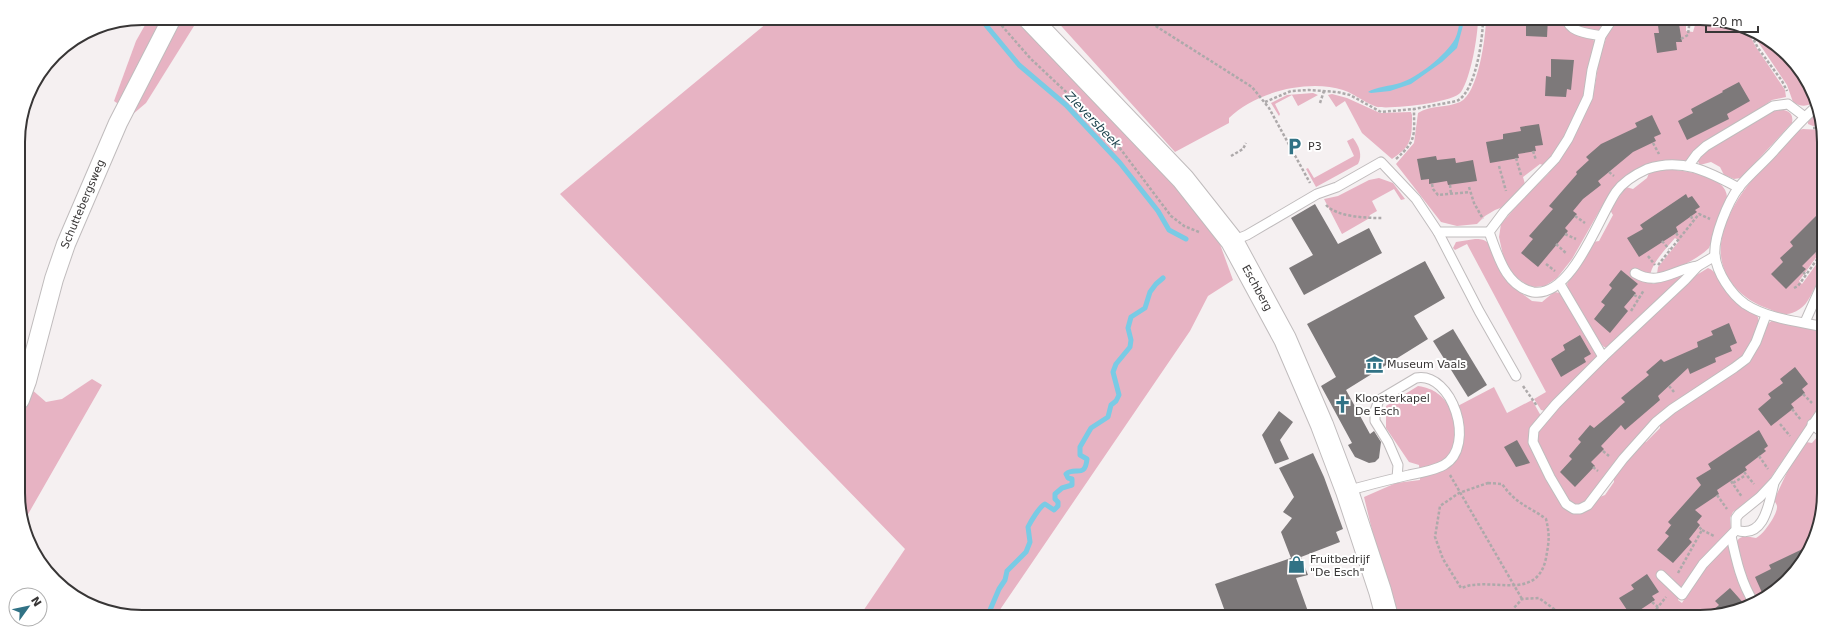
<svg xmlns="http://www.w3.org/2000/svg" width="1842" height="635" font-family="'DejaVu Sans',sans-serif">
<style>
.green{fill:#e7b3c3}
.water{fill:#79cbe5}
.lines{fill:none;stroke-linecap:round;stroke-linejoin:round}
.stream{stroke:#79cbe5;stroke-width:5}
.building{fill:#7d797a}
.lane-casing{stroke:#c0bcbd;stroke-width:11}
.street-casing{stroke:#c0bcbd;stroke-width:20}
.secondary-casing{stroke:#c0bcbd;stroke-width:24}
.path{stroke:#ada9aa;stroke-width:2.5;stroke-dasharray:3 2;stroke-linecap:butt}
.lane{stroke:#fff;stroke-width:9}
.street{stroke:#fff;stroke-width:18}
.secondary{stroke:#fff;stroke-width:22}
.labels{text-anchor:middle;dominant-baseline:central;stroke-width:4;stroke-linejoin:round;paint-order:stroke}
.poi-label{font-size:11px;fill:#383636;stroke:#fff;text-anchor:start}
.street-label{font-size:11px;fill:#383636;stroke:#fff}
.water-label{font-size:12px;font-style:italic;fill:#133a45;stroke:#fff}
.rim{fill:none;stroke:#383636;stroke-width:2}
</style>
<rect width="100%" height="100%" fill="#f5f0f1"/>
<g class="green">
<path d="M149,18H199L146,103L133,114L114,101L136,41Z"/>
<path d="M773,18H1014L1162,172L1217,236L1233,280L1208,296L1190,331L995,617H859L905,549L560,194Z"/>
<path d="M1054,18H1478C1478,36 1471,77 1461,92C1453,103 1393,109 1378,107C1370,106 1353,93 1343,90C1308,79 1255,92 1229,118V123L1175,152Z"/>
<path d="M1486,18H1563L1593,39L1595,43C1592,59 1590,75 1586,91C1578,117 1562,145 1543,165L1540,164L1523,177L1525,184L1503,207L1495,210L1485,216L1477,224L1457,226L1441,222L1396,164L1414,143L1418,113C1430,105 1447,108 1460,102C1478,94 1486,37 1486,18Z"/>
<path d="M1569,18H1608L1599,31L1578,28Z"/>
<path d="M1619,18H1686V31L1693,32L1695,25L1693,18L1740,25L1746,29L1756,47L1785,90L1786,97L1772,100L1685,161L1657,162L1605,201L1572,259L1557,278L1545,286L1535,287L1527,285L1513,275L1504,260L1499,237L1501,224L1520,202L1548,174L1559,159L1586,110L1594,91L1599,60L1607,35L1612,26Z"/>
<path d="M1752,33L1793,60L1811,87L1815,101C1809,107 1800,107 1793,102L1787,85Z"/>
<path d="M1313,93L1318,95L1298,106L1292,95L1275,104L1280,114L1279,116L1271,103L1287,95Z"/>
<path d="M1332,94L1347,98L1380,113L1411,112L1412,115C1412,138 1412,146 1392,159L1362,133L1345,101L1336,107L1328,95Z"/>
<path d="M1777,109C1787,110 1794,112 1792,123L1741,178L1734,179L1724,175L1720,167L1711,162L1700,165L1697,160L1704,151Z"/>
<path d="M1818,110L1823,125L1813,126L1808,124V122Z"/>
<path d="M1803,129L1823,130V248L1799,281L1802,284L1823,255C1823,261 1825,271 1823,276C1820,281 1817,285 1814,289C1809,300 1804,309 1792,313C1785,316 1776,312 1769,309C1732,296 1711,265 1725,226C1739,187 1772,158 1799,130Z"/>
<path d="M1353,138C1359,146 1363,155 1358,164L1316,187L1306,169L1308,168L1314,178L1354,156L1347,141Z"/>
<path d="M1664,169C1682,170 1729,175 1727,199L1709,248C1695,261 1675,270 1657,274L1658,267L1679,241L1675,238C1666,249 1648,266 1650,281L1653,284L1688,271L1609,347H1604L1596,339L1568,291L1567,284L1593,242L1599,241L1613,215L1610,210L1626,187L1633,189L1647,178L1649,173Z"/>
<path d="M1379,178L1393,183L1405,199L1401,200L1394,189L1372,201L1377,211L1370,215L1368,219L1342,234L1324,199L1338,196L1369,180Z"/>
<path d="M1475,239C1480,239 1483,239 1487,242C1493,248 1493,260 1498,267C1507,283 1519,291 1532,301L1542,302L1554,292L1561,293L1597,356L1596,359L1545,411L1541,410L1534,399L1546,392L1467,244L1455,250L1453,248L1456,242Z"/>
<path d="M1708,268C1717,271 1719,282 1725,289C1731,296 1738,304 1745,309C1750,312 1755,313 1758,317C1761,330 1747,351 1739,360C1700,388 1656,412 1626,449C1616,461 1592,503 1579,505C1575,505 1571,502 1568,500L1538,447L1536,432L1566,398L1695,276Z"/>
<path d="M1823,289V318C1815,308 1819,300 1823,289Z"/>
<path d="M1773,320L1824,332V400L1770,479L1754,497L1733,512L1730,518L1731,529L1686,585L1678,600L1682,603L1701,572L1728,544L1750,605L1740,610L1708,617H1393L1364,497L1396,483L1420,480L1419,465L1409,462L1386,428V406L1418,386C1436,389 1441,395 1452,409L1494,387L1507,413L1532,400L1541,416L1529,435L1530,443L1568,509L1605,495L1614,482V477L1640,443L1646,442L1660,428V423L1670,414L1736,371L1766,325Z"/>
<path d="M92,379L102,385L23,523L20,517V415L30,388L46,402L62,399Z"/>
<path d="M1818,436L1824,439V493L1817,533L1803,562L1776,591L1759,600C1743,585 1741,562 1737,541C1742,534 1748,537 1756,538C1763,535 1778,514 1777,506C1776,503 1775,502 1774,500L1789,468L1806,442L1812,443Z"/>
</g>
<path class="water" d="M1460,18H1465L1457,48L1442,62L1411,84L1390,91L1371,93L1368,92C1375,87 1391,86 1400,83C1417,78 1446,55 1455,39C1458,33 1459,25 1460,18Z"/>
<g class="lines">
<g class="stream">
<path d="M980,18L1019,65L1066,105L1120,163L1158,211L1169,230L1186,239"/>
<path d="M976,617H983"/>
<path d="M987,617L999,589L1005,580L1007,571L1026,552L1030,542L1028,527C1031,521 1040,506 1045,504L1054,510L1058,506V502L1055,499V494L1062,488L1072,485V479L1068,478L1066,474C1075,466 1085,479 1087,459L1080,455V447L1091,428L1108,417L1111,405L1116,401L1119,395L1113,372L1116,364L1130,347L1131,340L1128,328L1131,317L1145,308L1150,292L1156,284L1163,278"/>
</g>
</g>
<g class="building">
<path d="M1526,18H1548L1547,37L1526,36Z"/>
<path d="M1657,18H1678L1682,42H1676L1677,50L1657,53L1654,33H1659Z"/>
<path d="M1551,59L1574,60L1571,90L1567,89L1566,97L1545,96L1546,76L1551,77Z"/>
<path d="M1739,82L1750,101L1727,114L1729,119L1687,140L1678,121L1693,113L1691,109L1723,92L1722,91Z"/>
<path d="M1652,115L1661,134L1654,137L1656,141L1633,152L1598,181L1601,185L1583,199L1573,211L1577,214L1565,228L1568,231L1538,267L1521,253L1533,239L1529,236L1553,209L1549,206L1577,174L1576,172L1589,160L1586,157L1601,144L1637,127L1635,123Z"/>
<path d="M1539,124L1543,145L1535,146L1536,151L1518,154L1519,158L1490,163L1486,142L1503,139V134L1521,131L1520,127Z"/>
<path d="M1436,156L1437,160L1455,158L1456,163L1473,160L1477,181L1448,185L1447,181L1429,184V179L1421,180L1417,159Z"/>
<path d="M1686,194L1688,198L1692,196L1700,207L1695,210L1697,212L1676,227L1678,232L1639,257L1627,238L1643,229L1640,225Z"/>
<path d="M1315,204L1338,244L1369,228L1382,253L1304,295L1289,268L1313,255L1291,218Z"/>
<path d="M1823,209V245L1802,266L1806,269L1786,289L1771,274L1783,262L1780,258L1793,246L1790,242Z"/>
<path d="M1425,261L1445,298L1414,316L1428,339L1346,390L1370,434L1374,431L1381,442L1379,458L1375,462L1369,463L1355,457L1348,445L1352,443L1321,386L1336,377L1307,324Z"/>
<path d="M1621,270L1638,284L1632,290L1636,293L1624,307L1628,311L1610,333L1594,319L1605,305L1601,302L1612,288L1609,285Z"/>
<path d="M1729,323L1737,343L1730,346L1732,351L1715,358L1716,362L1690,374L1688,368L1658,396L1660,400L1625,430L1621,425L1601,446L1604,449L1591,462L1595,466L1575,487L1560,472L1572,459L1569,456L1581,442L1578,439L1590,425L1594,428L1625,402L1621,398L1649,375L1646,372L1661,359L1664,362L1698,347L1697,342L1713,335L1711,331Z"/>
<path d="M1453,329L1487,385L1468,397L1433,341Z"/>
<path d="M1580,335L1591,354L1584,358L1586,362L1561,377L1551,359L1565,350L1563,345Z"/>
<path d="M1795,367L1808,384L1802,389L1805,393L1791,404L1794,408L1771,426L1758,409L1771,398L1768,394L1783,383L1780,379Z"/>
<path d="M1279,411L1293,422L1280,440L1289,459L1275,464L1262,435Z"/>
<path d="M1759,430L1768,446L1764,449L1766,451L1745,467L1747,470L1717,490L1719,494L1695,510L1702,516L1697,522L1700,525L1689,539L1692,542L1673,563L1657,550L1669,536L1665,533L1672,524L1671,525L1668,522L1701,485L1696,478L1711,469L1708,464Z"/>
<path d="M1517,440L1530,463L1516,467L1504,447Z"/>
<path d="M1313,453L1324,477L1343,529L1336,532L1340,542L1301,557L1308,575L1296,578L1310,617H1227L1215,584L1291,558L1281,532L1292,518L1283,512L1294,497L1279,468Z"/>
<path d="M1811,545L1803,562L1776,591L1764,597L1755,577L1771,569L1769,565Z"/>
<path d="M1647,574L1659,592L1652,596L1655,600L1631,616L1619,598L1634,589L1631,585Z"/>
<path d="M1730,588L1747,607L1740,610L1705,617L1719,605L1715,601Z"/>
</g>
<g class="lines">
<defs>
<g id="lane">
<path d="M1566,18C1570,33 1588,33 1601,36"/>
<path d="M1613,18L1601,36L1592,70L1588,97L1568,139L1555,159L1504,212L1489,232C1498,255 1505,286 1533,292C1572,298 1598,218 1616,192C1623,182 1636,174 1647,169C1682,157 1709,172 1739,188"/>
<path d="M1817,106C1801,120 1787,136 1773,152C1762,164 1749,175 1739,187C1728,202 1713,237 1715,256C1717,273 1731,294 1745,304C1768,319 1798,321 1824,327"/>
<path d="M1689,165L1697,154L1706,146L1773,106L1788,104L1805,117"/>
<path d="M1438,232L1479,311L1516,376"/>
<path d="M1232,241L1247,235L1317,194L1337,187L1381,162L1416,199L1438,232H1489"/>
<path d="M1715,256L1698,266L1685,280L1603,357L1556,404L1534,430L1533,442L1550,477L1566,504L1574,509H1580L1588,505L1623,459L1656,422L1672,409L1734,368L1746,359L1756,342L1766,315"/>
<path d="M1635,273C1659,287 1674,269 1698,266"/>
<path d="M1560,284L1603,357"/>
<path d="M1805,322L1823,282"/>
<path d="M1812,424L1824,434"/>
<path d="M1347,491C1367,485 1388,480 1409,475C1420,473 1435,470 1444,465C1477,446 1452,371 1416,378L1379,400L1375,411V421L1388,442L1398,465L1397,478"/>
<path d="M1736,530C1765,540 1769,502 1774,483"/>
<path d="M1731,536C1736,559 1741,583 1754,603"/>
<path d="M1661,575L1682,595L1703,564L1736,530V518L1739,514L1760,497L1775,481L1824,408"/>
</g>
<path id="street" d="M20,400L27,381L54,279L66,244L118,123L172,18"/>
<path id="secondary" d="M1029,18L1183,179L1232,241L1285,339L1322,425L1347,491L1380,591L1387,617"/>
</defs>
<use href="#lane" class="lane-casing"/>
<use href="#street" class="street-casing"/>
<use href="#secondary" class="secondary-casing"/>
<g class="path">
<path d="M995,18L1031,59L1081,106L1119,147L1171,216L1184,226L1199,232"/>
<path d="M1143,18L1252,87L1269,108L1310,183"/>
<path d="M1683,20H1690"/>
<path d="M1749,31L1758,48L1782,81L1787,91"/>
<path d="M1681,39L1688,35L1690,18"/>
<path d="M1265,102L1291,91L1309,90L1337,92L1350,95L1381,112L1414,109L1457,101C1476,91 1483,38 1483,18"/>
<path d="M1320,103L1324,91"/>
<path d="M1813,128H1823"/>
<path d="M1653,143L1659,154"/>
<path d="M1533,151L1536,160"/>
<path d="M1231,156L1243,149L1246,143"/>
<path d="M1516,158L1521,175"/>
<path d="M1396,159C1417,140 1414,136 1414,109"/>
<path d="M1499,166L1506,191"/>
<path d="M1609,172L1614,176"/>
<path d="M1432,184L1433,189L1438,195L1470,192"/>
<path d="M1450,185L1451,194"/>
<path d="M1469,187L1474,203L1483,219"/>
<path d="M1326,205C1337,217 1366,218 1382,218"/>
<path d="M1575,216L1585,223"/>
<path d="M1691,216L1693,221"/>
<path d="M1676,233L1679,237"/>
<path d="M1565,234L1576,239"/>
<path d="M1662,241L1669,249"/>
<path d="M1556,244L1567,254"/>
<path d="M1816,253L1819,256"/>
<path d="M1648,256L1655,265"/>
<path d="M1546,264L1555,271"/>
<path d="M1658,265L1699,214L1710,219"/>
<path d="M1803,272L1806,275"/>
<path d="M1794,288L1798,286L1823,251"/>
<path d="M1634,295L1640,298"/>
<path d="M1631,311L1644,290"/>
<path d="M1523,386L1537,406"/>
<path d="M1669,386L1674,392"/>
<path d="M1803,394L1812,403"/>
<path d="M1792,409L1801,420"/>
<path d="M1780,424L1790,436"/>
<path d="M1603,451L1609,456"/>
<path d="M1759,456L1768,469"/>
<path d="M1593,467L1598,471"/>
<path d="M1744,472L1754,484"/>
<path d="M1450,475L1522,599"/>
<path d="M1731,481L1742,497"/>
<path d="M1488,483L1502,484C1517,505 1527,505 1546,519C1550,536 1549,541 1546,558C1538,598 1500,581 1473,585C1469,585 1465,587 1461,588L1443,559L1435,537L1440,506L1459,493Z"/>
<path d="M1733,483L1746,475"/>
<path d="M1717,495L1727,509"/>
<path d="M1702,530L1714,536"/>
<path d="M1678,573L1702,530L1699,527"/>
<path d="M1652,602L1658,607"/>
<path d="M1639,616L1641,617"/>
<path d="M1513,617V609L1522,599L1539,598L1558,612L1561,617"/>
<path d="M1650,617L1666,597"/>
</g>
<use href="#lane" class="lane"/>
<use href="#street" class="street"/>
<use href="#secondary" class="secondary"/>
</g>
<defs>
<symbol id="parking-bare" viewBox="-9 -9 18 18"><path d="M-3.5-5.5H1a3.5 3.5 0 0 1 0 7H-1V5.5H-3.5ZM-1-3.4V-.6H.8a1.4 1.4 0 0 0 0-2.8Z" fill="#317285" stroke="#fff" stroke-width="2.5" paint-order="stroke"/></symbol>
<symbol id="museum-bare" viewBox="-9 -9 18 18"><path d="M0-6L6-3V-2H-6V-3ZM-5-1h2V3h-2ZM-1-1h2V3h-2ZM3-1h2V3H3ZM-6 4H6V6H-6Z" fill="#317285" stroke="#fff" stroke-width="2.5" paint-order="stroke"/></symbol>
<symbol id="church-bare" viewBox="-9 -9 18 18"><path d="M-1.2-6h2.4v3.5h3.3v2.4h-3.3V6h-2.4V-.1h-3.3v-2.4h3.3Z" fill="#317285" stroke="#fff" stroke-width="2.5" paint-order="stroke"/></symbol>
<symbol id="shop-bare" viewBox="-9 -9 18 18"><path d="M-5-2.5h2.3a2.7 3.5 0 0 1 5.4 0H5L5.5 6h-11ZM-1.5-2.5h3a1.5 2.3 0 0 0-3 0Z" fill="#317285" stroke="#fff" stroke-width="2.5" paint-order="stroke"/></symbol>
</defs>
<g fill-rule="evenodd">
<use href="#parking-bare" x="1282" y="134" width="25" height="25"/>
<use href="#museum-bare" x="1362" y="352" width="25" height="25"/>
<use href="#church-bare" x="1330" y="392" width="25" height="25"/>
<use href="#shop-bare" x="1284" y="552" width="25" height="25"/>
</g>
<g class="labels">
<g class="poi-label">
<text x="1308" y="146">P3</text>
<text x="1387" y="364">Museum Vaals</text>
<text x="1355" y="398">Kloosterkapel<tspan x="1355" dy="13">De Esch</tspan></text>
<text x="1310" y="559">Fruitbedrijf<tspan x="1310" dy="13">"De Esch"</tspan></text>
</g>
<g class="street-label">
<text transform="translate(83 204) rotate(-67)">Schuttebergsweg</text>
<text transform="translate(1257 288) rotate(61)">Eschberg</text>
</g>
<g class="water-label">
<text transform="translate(1093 120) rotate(46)">Zieversbeek</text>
</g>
</g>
<path d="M0 0H1842V635H0ZM142 25H1700A117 117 0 0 1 1817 142V493A117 117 0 0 1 1700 610H142A117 117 0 0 1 25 493V142A117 117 0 0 1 142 25Z" fill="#fff" fill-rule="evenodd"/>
<path class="rim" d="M142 25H1700A117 117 0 0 1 1817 142V493A117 117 0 0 1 1700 610H142A117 117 0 0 1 25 493V142A117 117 0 0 1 142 25Z"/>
<g transform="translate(28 607) rotate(57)"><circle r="19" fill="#ffffff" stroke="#afafaf"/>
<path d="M0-3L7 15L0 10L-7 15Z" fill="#317285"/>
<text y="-6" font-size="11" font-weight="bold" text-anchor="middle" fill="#383636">N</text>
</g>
<path d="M1706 26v6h52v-6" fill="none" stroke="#383636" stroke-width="2"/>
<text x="1712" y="26" font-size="12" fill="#383636" stroke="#ffffff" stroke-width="3" paint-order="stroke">20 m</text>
</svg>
